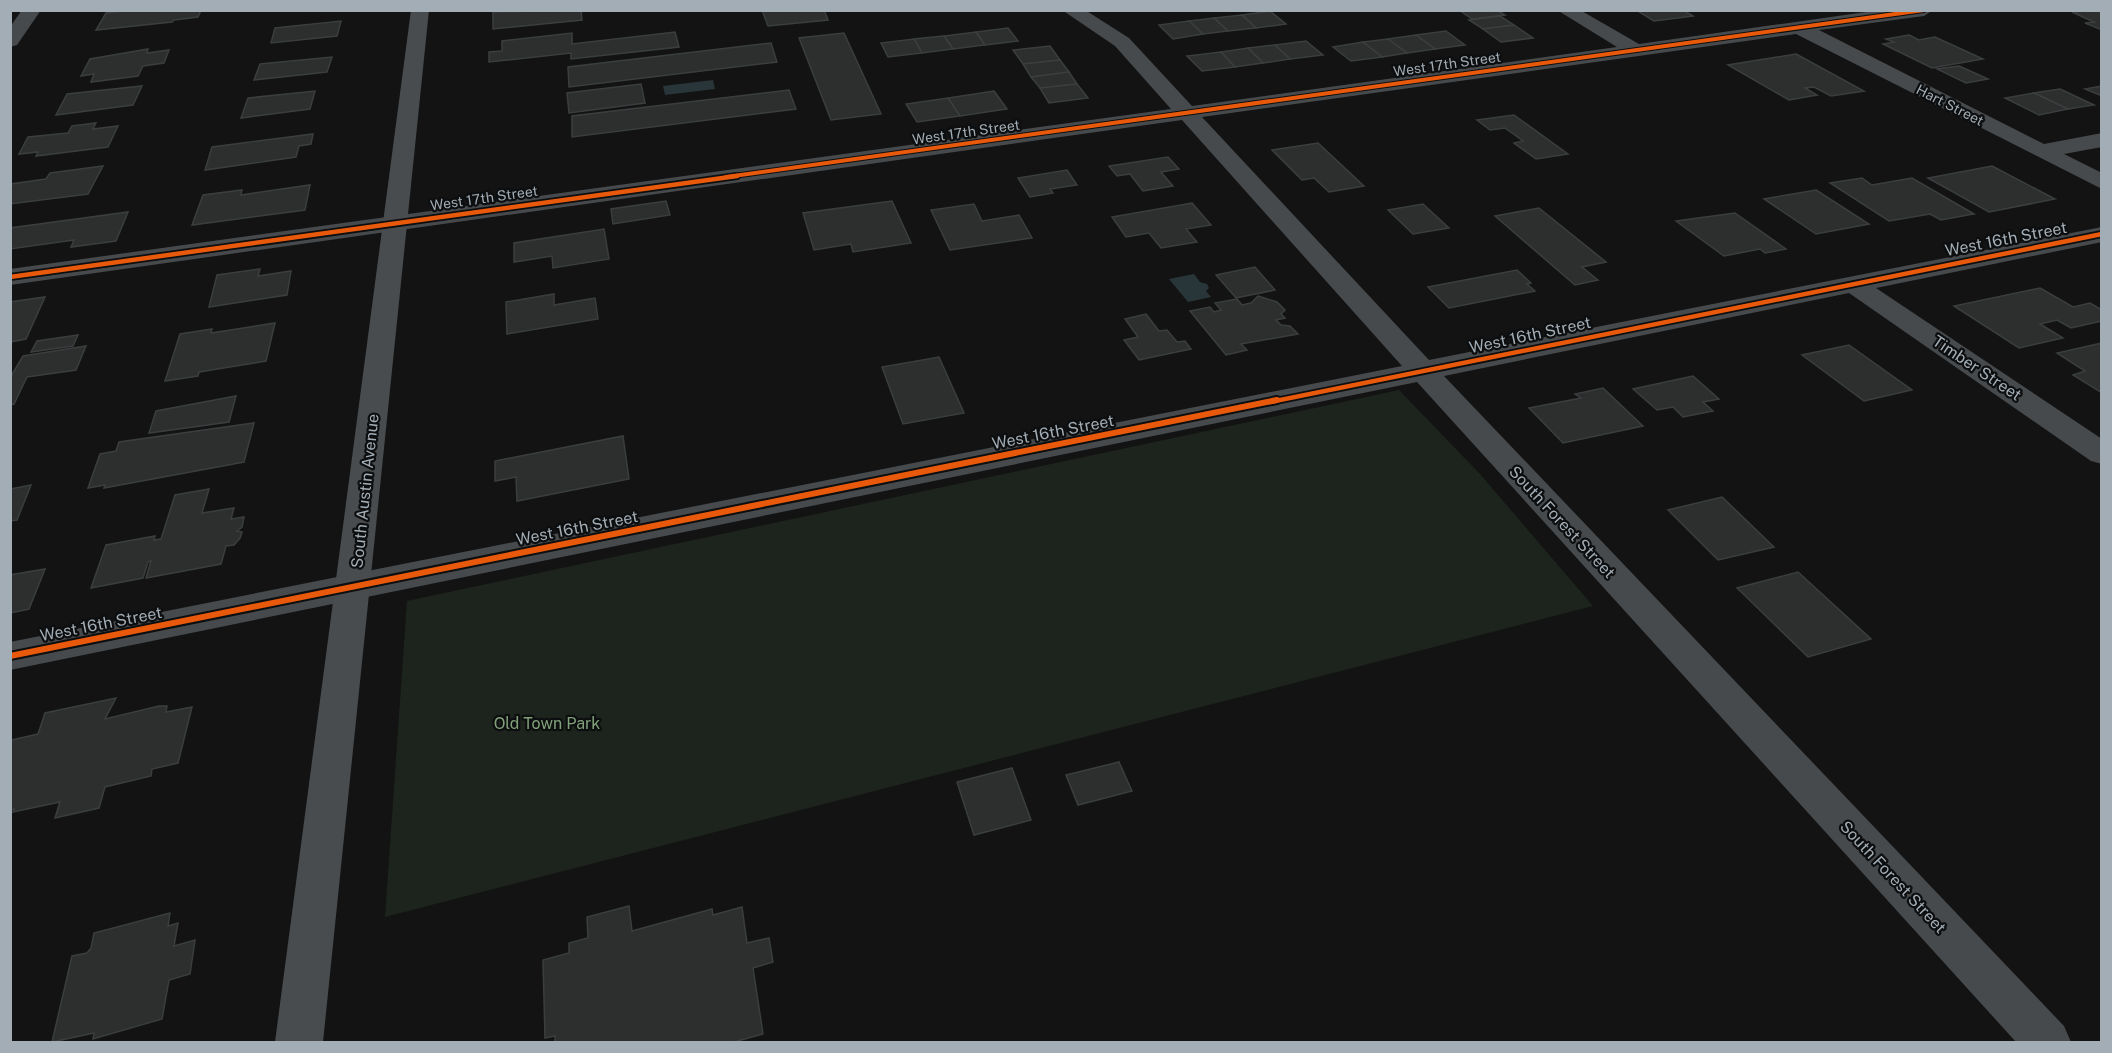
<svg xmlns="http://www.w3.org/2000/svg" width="2112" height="1053" font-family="'Public Sans',sans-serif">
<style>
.green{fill:#1d241d}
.water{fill:#293639}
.building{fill:#2d2e2e;stroke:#3b3e3f;stroke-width:1.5}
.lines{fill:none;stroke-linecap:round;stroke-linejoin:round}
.minor{fill:#474a4c;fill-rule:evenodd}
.major{fill:#494c4e;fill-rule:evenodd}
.cycleway-far2-casing{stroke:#0d0e0f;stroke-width:6}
.cycleway-far1-casing{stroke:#0d0e0f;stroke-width:8}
.cycleway-casing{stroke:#0d0e0f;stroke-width:10}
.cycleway-far2{stroke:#e8590c;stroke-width:4}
.cycleway-far1{stroke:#e8590c;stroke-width:4.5}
.cycleway{stroke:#e8590c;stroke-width:6}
.labels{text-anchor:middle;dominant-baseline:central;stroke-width:4.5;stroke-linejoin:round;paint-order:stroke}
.far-street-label{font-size:14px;fill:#a3adb5;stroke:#0d0e0f}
.street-label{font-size:16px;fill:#a3adb5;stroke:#0d0e0f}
.park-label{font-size:16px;fill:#80a17a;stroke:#0d0e0f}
</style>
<rect width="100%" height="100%" fill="#131313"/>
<path class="green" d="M1399,390L1480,474L1593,606L385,917L407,601Z"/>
<g class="water">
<path d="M713,80L715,89L665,95L663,86Z"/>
<path d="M1194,274L1200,282L1207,284L1209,288L1206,291L1211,297L1188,302L1169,279Z"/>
</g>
<g class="building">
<path d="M133,10H201L198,17L174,20L172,22L96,30L106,13Z"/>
<path d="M581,10L582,20L493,29V12Z"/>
<path d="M762,10H824L828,20L768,26Z"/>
<path d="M1459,10H1497L1505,15L1472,19Z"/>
<path d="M1636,10H1683L1693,16L1654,21Z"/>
<path d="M2102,10V30L2085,23L2094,22L2072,12Z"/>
<path d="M1270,11L1286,24L1256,28L1242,15Z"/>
<path d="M1242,15L1256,28L1228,31L1214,18Z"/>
<path d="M1500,16L1514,25L1483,29L1469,20Z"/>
<path d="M1214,18L1228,31L1203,34L1189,21Z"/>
<path d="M341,21L337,36L271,43L275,28Z"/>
<path d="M1189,21L1203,34L1173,39L1159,25Z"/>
<path d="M1514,25L1533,38L1501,42L1483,29Z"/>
<path d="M1008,28L1018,41L985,45L976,32Z"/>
<path d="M1446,31L1465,45L1435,49L1416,35Z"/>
<path d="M675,32L679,47L571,59V53L489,62V52L502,51V41L572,33V44Z"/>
<path d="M976,32L985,45L953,49L944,36Z"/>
<path d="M844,33L881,114L831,120L799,38Z"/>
<path d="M1416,35L1435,49L1407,53L1388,39Z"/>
<path d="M1909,35L1919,40L1935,37L1983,59L1932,68L1883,44L1894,42L1886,39Z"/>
<path d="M944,36L953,49L922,53L914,39Z"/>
<path d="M914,39L922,53L888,57L881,43Z"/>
<path d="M1388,39L1407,53L1382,57L1363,42Z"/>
<path d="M1306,41L1323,55L1290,59L1275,45Z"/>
<path d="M1363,42L1382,57L1351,61L1333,47Z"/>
<path d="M771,43L777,62L569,87L568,67Z"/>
<path d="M1275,45L1290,59L1263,63L1248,48Z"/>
<path d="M1050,46L1060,60L1023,64L1013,50Z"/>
<path d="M1248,48L1263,63L1235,67L1221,52Z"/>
<path d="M148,49L147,53L169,50L164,63L143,66L138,76L91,82L94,74L81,76L90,59Z"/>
<path d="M1221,52L1235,67L1202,71L1187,56Z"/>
<path d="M1796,54L1864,91L1831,96L1814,87L1805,88L1817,95L1789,100L1728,65Z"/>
<path d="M332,57L327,72L254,80L260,64Z"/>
<path d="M1060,60L1069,72L1031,77L1023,64Z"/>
<path d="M1959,66L1988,79L1966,83L1937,69Z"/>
<path d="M1069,72L1077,84L1040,88L1031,77Z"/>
<path d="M641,84L645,103L569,113L567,93Z"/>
<path d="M1077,84L1088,98L1049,103L1040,88Z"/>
<path d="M142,86L133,105L56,115L67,94Z"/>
<path d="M2102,86V96L2085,89Z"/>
<path d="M2060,89L2094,105L2068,109L2034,93Z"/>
<path d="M789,90L796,109L572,137V116Z"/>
<path d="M315,91L310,109L241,118L248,98Z"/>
<path d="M994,91L1007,109L960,116L948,98Z"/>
<path d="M2034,93L2068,109L2039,115L2005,98Z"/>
<path d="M948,98L960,116L917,122L906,104Z"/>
<path d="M1514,115L1568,154L1536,159L1514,143L1523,141L1505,128L1490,130L1477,120Z"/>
<path d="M96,123L93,129L118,126L108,147L36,156L38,152L19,154L28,137L68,133L72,126Z"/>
<path d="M313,134L311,144L299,146L296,157L205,170L212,147Z"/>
<path d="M1318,143L1364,186L1329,192L1314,178L1302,180L1272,150Z"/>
<path d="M1168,157L1179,169L1161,172L1173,186L1143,191L1130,174L1117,176L1109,166Z"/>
<path d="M103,166L88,194L10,204L11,184L46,179L50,173Z"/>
<path d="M1992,166L2055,199L1989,212L1928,178Z"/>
<path d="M1067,170L1077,185L1050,189L1053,193L1030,197L1018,178Z"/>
<path d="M1862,178L1872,185L1912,178L1974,214L1941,220L1930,214L1889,221L1830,183Z"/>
<path d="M310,185L305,210L192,225L203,195L242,190L241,195Z"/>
<path d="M1816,190L1869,224L1816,234L1764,199Z"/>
<path d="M666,201L670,215L613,224L611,209Z"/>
<path d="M892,201L911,243L853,252L851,244L814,250L803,213Z"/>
<path d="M1192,203L1211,225L1186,229L1197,242L1161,248L1149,233L1126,237L1112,217Z"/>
<path d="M974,204L982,221L1019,215L1032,238L950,250L931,210Z"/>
<path d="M1423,204L1449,228L1413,234L1388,210Z"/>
<path d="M1539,208L1606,262L1582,267L1598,280L1575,285L1495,216Z"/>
<path d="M128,212L116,241L71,247L74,240L10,249V228Z"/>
<path d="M1735,213L1786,249L1765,253L1760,249L1724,256L1676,221Z"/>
<path d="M604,229L609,259L553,268L552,256L514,262V243Z"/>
<path d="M1255,267L1275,290L1236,298L1216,275Z"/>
<path d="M260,269L258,276L291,271L287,295L209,307L217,275Z"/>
<path d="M1517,270L1531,283L1527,284L1535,291L1449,308L1428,287Z"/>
<path d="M2040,288L2073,307L2090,303L2102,310V321L2071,328L2057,320L2040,324L2063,338L2019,348L1954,306Z"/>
<path d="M554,294V305L595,298L598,319L507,334L506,302Z"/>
<path d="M1258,296L1277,302L1285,310L1281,314L1285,318L1276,320L1281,325L1290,326L1298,334L1241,344L1247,350L1226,355L1190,311L1210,307L1214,312L1221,310L1215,303L1237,299L1242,305L1251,303Z"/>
<path d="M45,297L26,339L10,342V302Z"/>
<path d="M1146,314L1159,331L1167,330L1177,342L1185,341L1191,349L1139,360L1124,340L1138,337L1125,319Z"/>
<path d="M275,323L266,361L199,372L198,376L165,381L180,334L212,329L211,333Z"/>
<path d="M78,335L73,346L31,352L37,341Z"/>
<path d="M2102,343V393L2073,375L2085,371L2057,353Z"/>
<path d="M1849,345L1912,390L1864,401L1802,355Z"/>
<path d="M86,346L76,370L27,377L14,404L10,405V378L23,356Z"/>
<path d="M939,357L964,413L903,424L882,367Z"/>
<path d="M1693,376L1719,399L1703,402L1713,411L1683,417L1673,407L1657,410L1633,389Z"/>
<path d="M1603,388L1643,426L1563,443L1529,408L1581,398L1575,394Z"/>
<path d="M236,396L229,422L149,433L156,411Z"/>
<path d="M254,423L244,462L104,488L105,485L88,488L100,454L116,451L119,442Z"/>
<path d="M623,436L629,479L517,501L516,477L495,481V461Z"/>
<path d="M31,485L17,520L10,521V489Z"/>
<path d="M209,489L202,513L234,508L231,519L244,517L242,527L237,531L242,532L240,538L234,545L226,546L221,564L146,578L151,561L148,562L143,578L91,588L106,545L155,536L154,540L161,539L175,495Z"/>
<path d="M1722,497L1774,547L1718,560L1668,510Z"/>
<path d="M45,569L29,609L10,613V575Z"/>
<path d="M1798,572L1871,639L1808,657L1737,588Z"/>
<path d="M116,698L105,719L159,706H167L166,712L192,707L178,763L152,769L151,776L105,787L99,808L55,818L60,802L13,812L14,809L10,810L11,740L38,734L45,713Z"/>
<path d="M1119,762L1132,791L1078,805L1066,775Z"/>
<path d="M1012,768L1031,820L974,835L957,782Z"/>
<path d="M629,906L632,931L712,909L713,915L742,907L747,943L769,938L773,962L753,968L763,1034L734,1042H555V1036L545,1038L543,960L569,953V943L588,938L587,917Z"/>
<path d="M170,913L168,926L178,923L174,946L195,940L190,974L169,980L162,1019L93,1039L94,1033L52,1042L72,956L87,953L91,948L94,933Z"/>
</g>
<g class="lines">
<g class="minor">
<path d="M22,10H41L17,45L10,47V27Z"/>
<path d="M1062,10H1085L1129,38L1192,106L1617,47L1557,10H1580L1639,44L1880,10H1933L1924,16L1819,30L2044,144L2102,133V147L2064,154L2102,173V189L1796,34L1202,117L1429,360L2102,227V242L1876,288L2102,439V464L2091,461L1849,293L1444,376L2064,1026L2071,1042H2016L1417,382L10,670V642L1402,366L1182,120L10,285V269L1171,109L1115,46Z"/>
</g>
<path class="major" d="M411,10H429L323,1042H275Z"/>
<defs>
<path id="cycleway-far2" d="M726,177L1924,10"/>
<g id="cycleway-far1">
<path d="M10,277L737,176"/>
<path d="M1270,402L2102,234"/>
</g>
<path id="cycleway" d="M10,656L1277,400"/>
</defs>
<use href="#cycleway-far2" class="cycleway-far2-casing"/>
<use href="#cycleway-far1" class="cycleway-far1-casing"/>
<use href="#cycleway" class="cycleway-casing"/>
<use href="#cycleway-far2" class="cycleway-far2"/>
<use href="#cycleway-far1" class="cycleway-far1"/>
<use href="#cycleway" class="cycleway"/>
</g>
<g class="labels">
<g class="far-street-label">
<text transform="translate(1447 64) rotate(-8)">West 17th Street</text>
<text transform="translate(1950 105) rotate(27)">Hart Street</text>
<text transform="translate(966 132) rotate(-8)">West 17th Street</text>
<text transform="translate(484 198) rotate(-8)">West 17th Street</text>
</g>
<g class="street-label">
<text transform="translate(2006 239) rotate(-11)">West 16th Street</text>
<text transform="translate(1530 335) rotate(-12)">West 16th Street</text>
<text transform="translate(1977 368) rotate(34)">Timber Street</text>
<text transform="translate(1053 432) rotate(-11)">West 16th Street</text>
<text transform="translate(365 491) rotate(-84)">South Austin Avenue</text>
<text transform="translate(1562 522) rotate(47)">South Forest Street</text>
<text transform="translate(577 528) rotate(-11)">West 16th Street</text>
<text transform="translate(101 624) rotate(-11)">West 16th Street</text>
<text transform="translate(1893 877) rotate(47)">South Forest Street</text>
</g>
<g class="park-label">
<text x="547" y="723">Old Town Park</text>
</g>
</g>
<rect width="2112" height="1053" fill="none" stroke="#a3adb5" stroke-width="24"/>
</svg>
